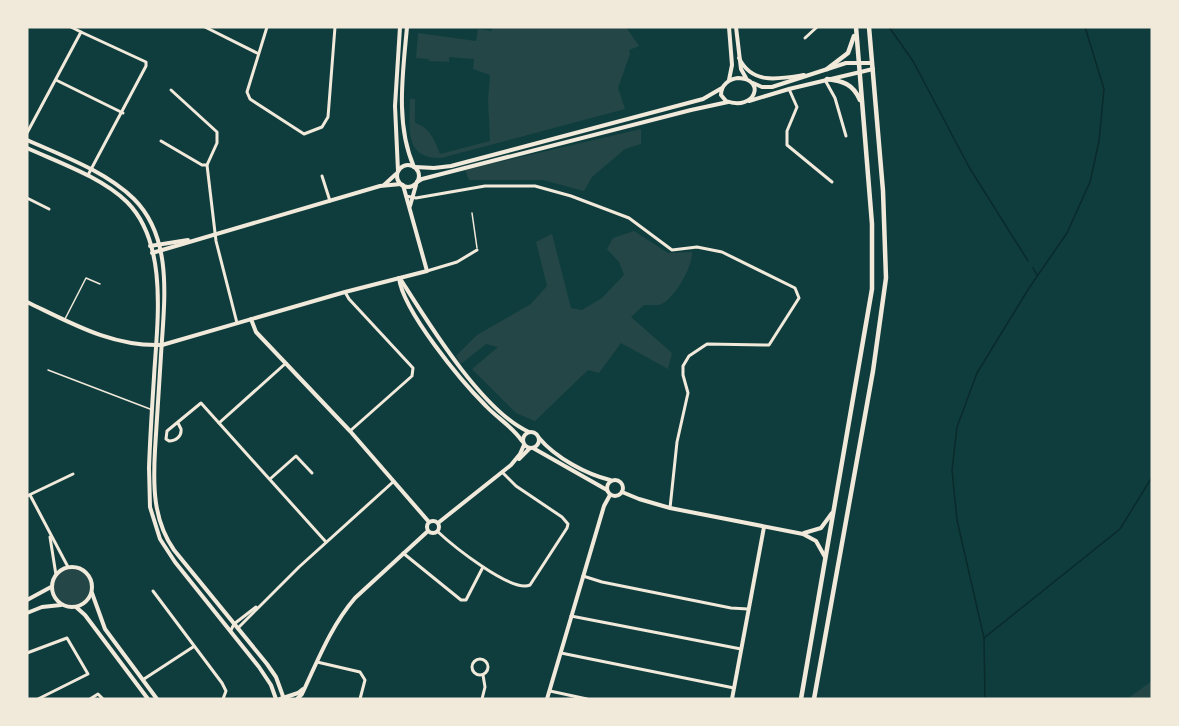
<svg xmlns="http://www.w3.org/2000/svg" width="1179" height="726" font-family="'Exo 2',sans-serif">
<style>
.green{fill:#244646}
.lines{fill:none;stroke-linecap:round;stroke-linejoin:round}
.stream{stroke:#0a2a2b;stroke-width:1.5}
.service{stroke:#f1e9da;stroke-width:1.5}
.minor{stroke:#f1e9da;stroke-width:3}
.tertiary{stroke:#f1e9da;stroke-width:4}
.secondary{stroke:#f1e9da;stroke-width:4}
.primary{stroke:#f1e9da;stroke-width:4.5}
</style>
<rect width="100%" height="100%" fill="#0f3d3e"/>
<g class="green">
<path d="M492,27H626L639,46L629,50L630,54L618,88L625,109L441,158C403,159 410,127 410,99H415V123C430,127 435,141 440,154L490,141L488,99L490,75L473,69L474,59L449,57V62L429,61V59L416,58L418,33L476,41L478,29L492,31Z"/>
<path d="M641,129V144L625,149L592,177L584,191L543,180H469L465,170Z"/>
<path d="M634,231L668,253L692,252C693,266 674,301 659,305C654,305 648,305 644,305L631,317L672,353L668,369L621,343L599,373L588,370L535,421L516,413L472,369L498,347L486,344L461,364L456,356L477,335L531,304L547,286L536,242L552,234L571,308L582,310L602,298L624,275L619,262L607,249L613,238Z"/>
<circle cx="72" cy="587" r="19"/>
<path d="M1152,680V699H1127L1152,681Z"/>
</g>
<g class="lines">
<g class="stream">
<path d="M889,27L913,61L969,167L1028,261"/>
<path d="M1033,268L1037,275"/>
<path d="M984,638L1120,529L1152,477"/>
<path d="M985,699L984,638L957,520L952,470L957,427L977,373L1029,288L1067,233L1090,182L1099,141L1104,89L1085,27"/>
</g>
<g class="service">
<path d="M472,213L477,248"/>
<path d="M65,319L86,278L100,284"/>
<path d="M48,370L150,409"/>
</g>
<g class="minor">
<path d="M71,27L81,32"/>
<path d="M205,27L257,53"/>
<path d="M267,27L247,92L250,99L256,103L304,134L322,127L328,117L335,27"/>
<path d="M805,38L817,27"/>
<path d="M56,80L123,113"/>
<path d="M825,80L835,98L846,136"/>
<path d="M789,89L797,107L787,131V145L832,182"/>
<path d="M27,133L81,32L146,62V66L88,175"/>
<path d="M161,141L202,165H207L217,143V132L171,90"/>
<path d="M207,165L216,241L237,323"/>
<path d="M322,176L330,201"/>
<path d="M406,196L416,198L485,186H535L571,196L629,218L672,250L697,247L722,252L795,288L799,298L769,345L707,344L689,356L683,366V375L688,393L677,442L670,508"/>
<path d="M27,198L49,209"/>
<path d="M427,271L457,262L477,250"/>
<path d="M345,292L349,299L413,368L412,376L350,431"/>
<path d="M178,423L181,429C182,436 176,441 169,441L166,439L167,431L201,403L326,542"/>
<path d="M219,423L286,363"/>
<path d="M270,479L296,456L312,473"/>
<path d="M30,495L68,567"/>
<path d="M27,496L73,474"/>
<path d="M437,531C452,545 511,593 530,585L567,528L568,524L562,517L516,486L502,472"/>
<path d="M50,537L56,575"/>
<path d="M403,553L461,600H466L483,567"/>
<path d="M583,576L602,582L731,608L748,609"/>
<path d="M153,591L222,683L226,691L223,699"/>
<path d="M571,616L741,649"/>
<path d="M238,628L299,567L393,482"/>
<path d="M231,630L234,624L256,607"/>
<path d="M27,653L67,638L88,674L38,699"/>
<path d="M561,653L734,688"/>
<circle cx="480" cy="667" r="8"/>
<path d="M317,662L360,672L365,680L360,699"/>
<path d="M144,679L193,647"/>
<path d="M550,691L587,699"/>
<path d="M90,699L98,694L103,699"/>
<path d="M482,699L485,687L483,675"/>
</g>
<g class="tertiary">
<path d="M407,27C403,72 395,124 414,167"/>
<path d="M736,27L741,69L746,78"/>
<path d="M739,58C752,85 779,79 804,75"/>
<path d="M738,78C767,79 755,112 726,101L721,95C721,85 729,79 738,78Z"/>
<path d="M729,80L732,65L729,27"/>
<path d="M753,83L762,87H772L846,63H872"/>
<path d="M749,101L789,89L873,69"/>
<circle cx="408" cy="176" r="11"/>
<path d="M415,167L434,168L451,166L703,99L722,88"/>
<path d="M398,171L395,106L400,27"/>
<path d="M417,182L422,179L691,110L728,102"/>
<path d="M384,185L396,174"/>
<path d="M410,206L416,185"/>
<path d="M150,246L188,240"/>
<path d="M152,253L380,186L401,184"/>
<path d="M399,278C403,311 461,381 486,406C497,418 513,427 522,441"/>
<path d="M401,280C429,324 482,411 529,432"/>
<path d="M27,302C71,323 112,347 162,345L345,292L427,271L403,185"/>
<path d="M251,319L256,332L350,431L429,522"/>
<circle cx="531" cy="440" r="8"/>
<path d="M539,438C556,458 586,474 610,480"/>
<path d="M533,448L607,490"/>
<path d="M519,459L530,448"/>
<circle cx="615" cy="488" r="8"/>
<path d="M622,492L639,499L670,508L803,534L816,541L825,557"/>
<circle cx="433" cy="527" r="6"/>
<path d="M438,523L511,465L520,454L524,445"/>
<path d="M804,533L821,528L832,513"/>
<circle cx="72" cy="587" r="20"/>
<path d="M92,593L105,629L157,699"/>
<path d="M27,600L51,587"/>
<path d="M76,607L85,615L148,699"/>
<path d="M27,613L42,607L61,605"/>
<path d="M280,699L298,693L303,689"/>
<path d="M297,699L302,694C318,660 331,626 355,598L428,531"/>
<path d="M547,699L604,506L610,495"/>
<path d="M732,699L764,527"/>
</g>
<g class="secondary">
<path d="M27,140C63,156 105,171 134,199C174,239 164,303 161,355C159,386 157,418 155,450C153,486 153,520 174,550L267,664L276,677L284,699"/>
<path d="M27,148C60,163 101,177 127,202C169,244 157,324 154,377C152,408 150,438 149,468L150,507L160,539L175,562L259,667L271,685L276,699"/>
</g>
<g class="primary">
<path d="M827,69L848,53L854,36"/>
<path d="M827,79C843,81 853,84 860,100"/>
<path d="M801,699L872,289V224L856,27"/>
<path d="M814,699L873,371L886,278L883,191L869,27"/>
</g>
</g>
<rect width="1179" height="726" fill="none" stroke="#f1e9da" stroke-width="57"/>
</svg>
